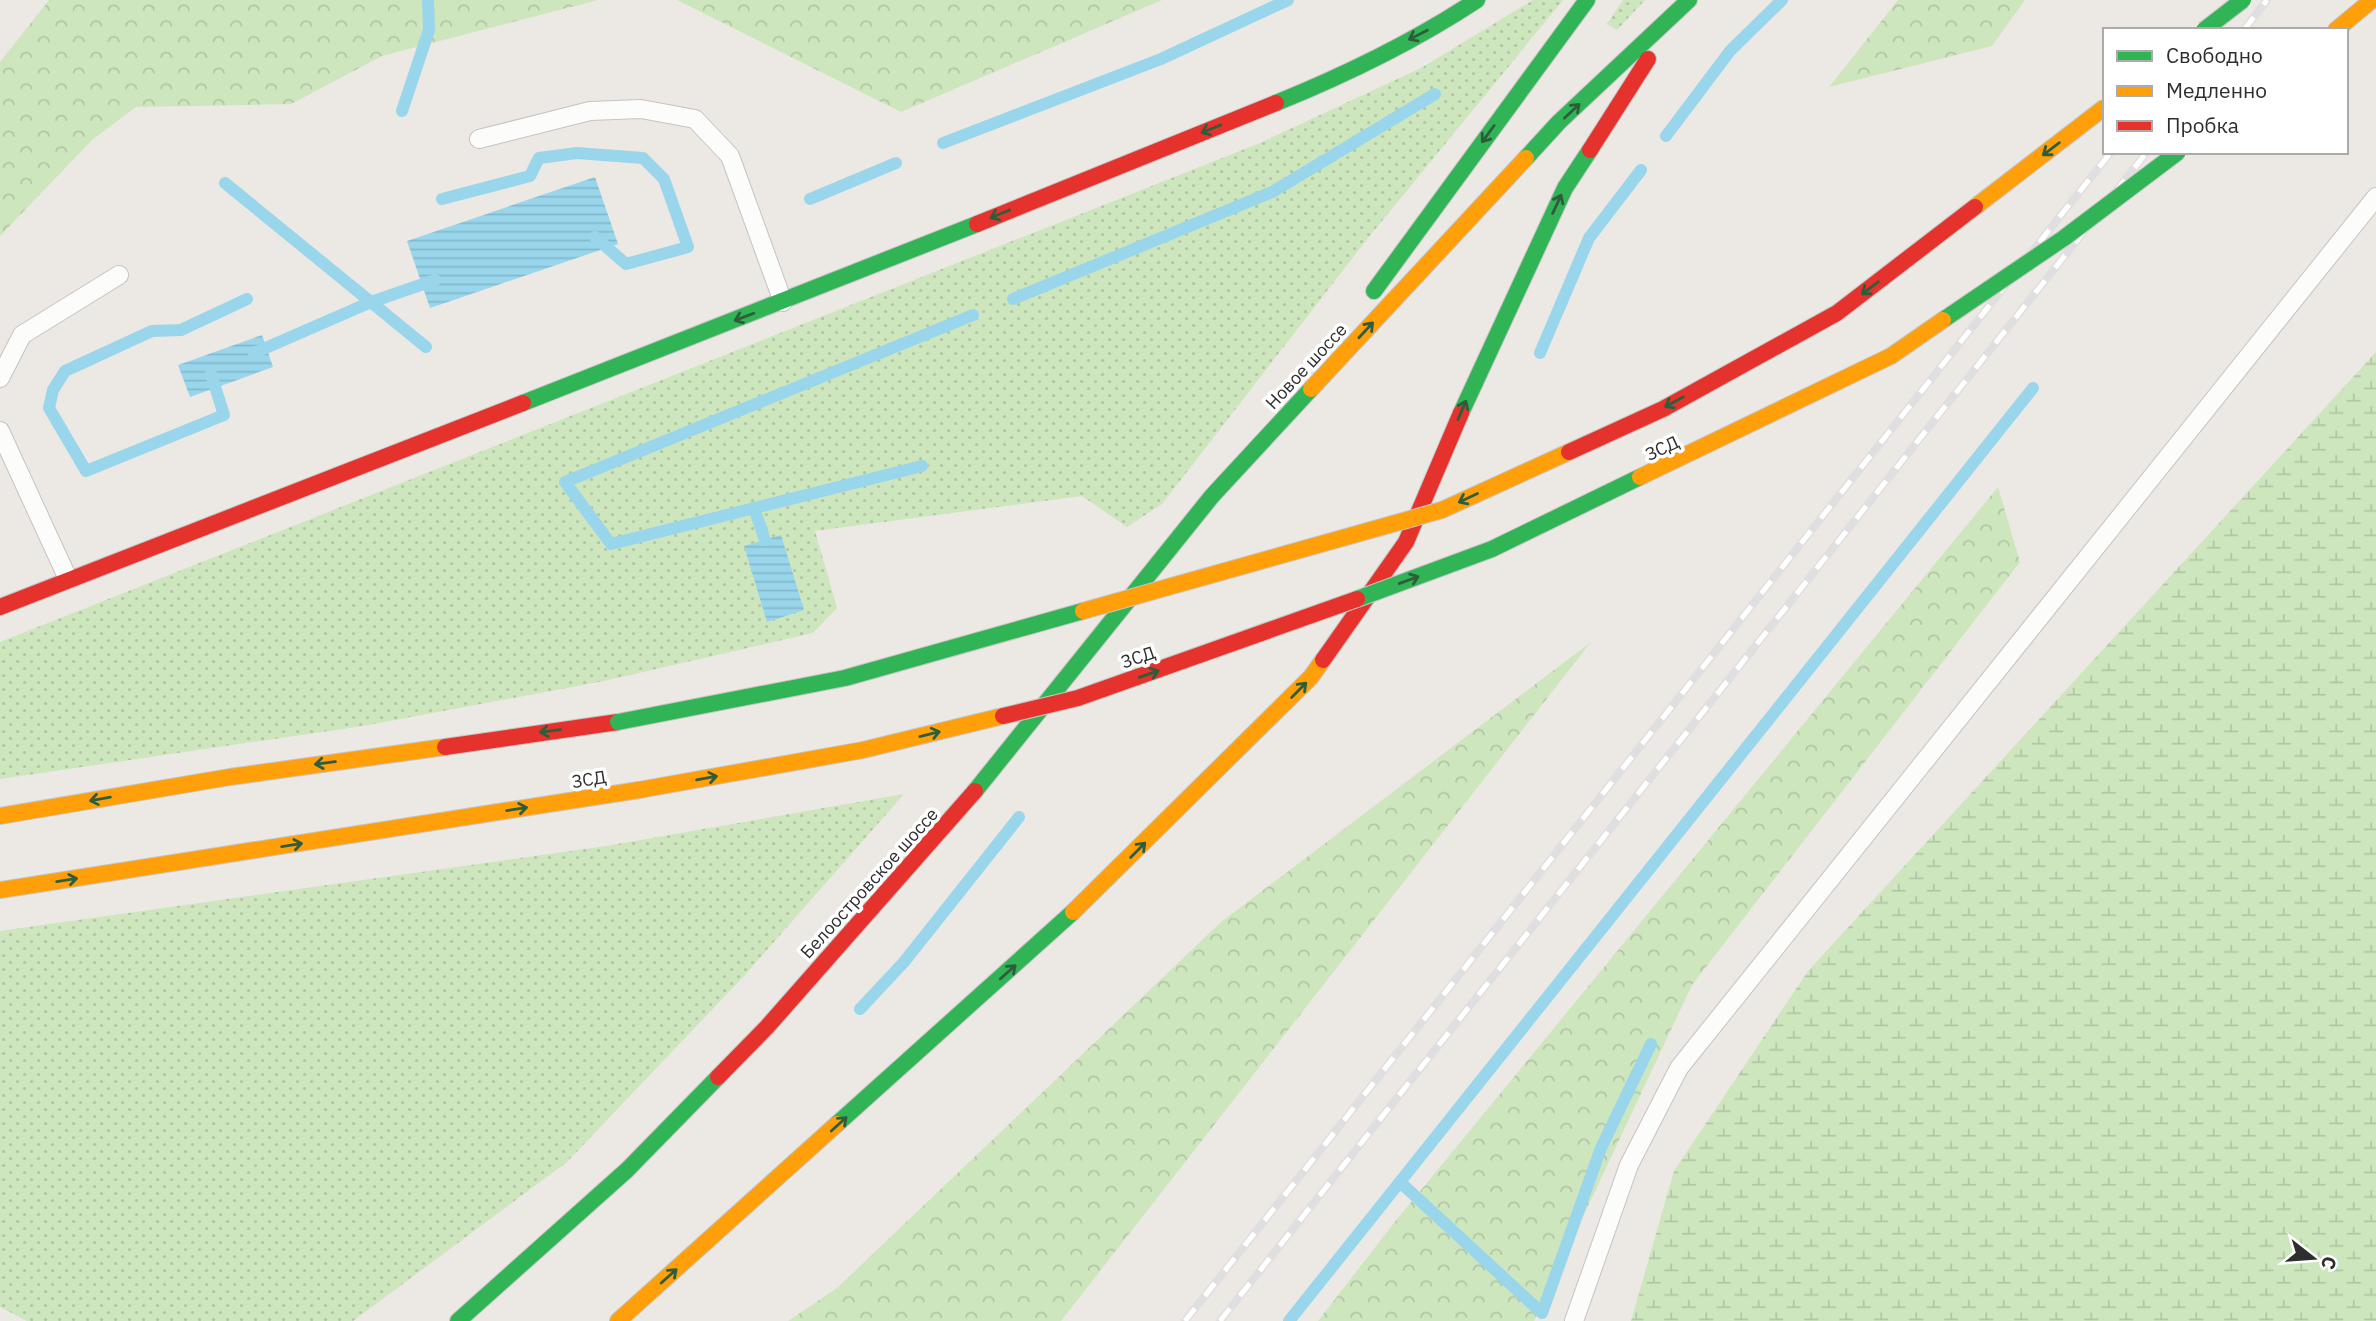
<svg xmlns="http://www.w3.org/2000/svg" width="2376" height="1321" font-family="'IBM Plex Sans',sans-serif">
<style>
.grass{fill:url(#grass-dots)}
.forest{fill:url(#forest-crowns)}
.wetland{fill:url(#wetland-marsh)}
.water{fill:url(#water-rules)}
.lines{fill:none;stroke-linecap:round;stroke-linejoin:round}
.stream{stroke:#99d6ec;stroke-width:12}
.lane-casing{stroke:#c5c4c5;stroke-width:20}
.fast-casing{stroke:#c5c4c5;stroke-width:18}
.slow-casing{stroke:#c5c4c5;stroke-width:18}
.jam-casing{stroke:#c5c4c5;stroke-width:18}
.lane{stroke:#fcfcfb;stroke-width:18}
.fast{stroke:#30b455;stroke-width:16}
.slow{stroke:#ff9f0a;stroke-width:16}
.jam{stroke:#e5322d;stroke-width:16}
.rail-casing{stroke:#dfdfe1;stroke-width:8}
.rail{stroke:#fff;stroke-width:5;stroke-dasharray:16;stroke-linecap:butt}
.fast-bridge-casing{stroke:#c6c5c4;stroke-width:18;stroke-linecap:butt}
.slow-bridge-casing{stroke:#c6c5c4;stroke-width:18;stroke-linecap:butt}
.jam-bridge-casing{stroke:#c6c5c4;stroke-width:18;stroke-linecap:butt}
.fast-bridge{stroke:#30b455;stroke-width:16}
.slow-bridge{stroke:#ff9f0a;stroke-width:16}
.jam-bridge{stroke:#e5322d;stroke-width:16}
.oneway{stroke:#2f5d3c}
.labels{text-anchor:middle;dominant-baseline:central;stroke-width:7;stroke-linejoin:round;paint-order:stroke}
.street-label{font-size:18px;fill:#2e2e2e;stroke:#fff}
</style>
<defs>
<pattern id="grass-dots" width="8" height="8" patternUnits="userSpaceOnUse" patternTransform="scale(1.75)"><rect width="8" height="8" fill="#cee6be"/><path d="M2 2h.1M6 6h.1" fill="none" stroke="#b1c6a4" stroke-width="1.8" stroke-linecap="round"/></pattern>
<pattern id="forest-crowns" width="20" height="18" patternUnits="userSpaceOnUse" patternTransform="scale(1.75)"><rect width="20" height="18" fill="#cee6be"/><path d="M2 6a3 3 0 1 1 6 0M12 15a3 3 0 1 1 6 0" fill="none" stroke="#b1c6a4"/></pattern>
<pattern id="wetland-marsh" width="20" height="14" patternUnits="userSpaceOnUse" patternTransform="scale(1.75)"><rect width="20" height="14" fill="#cee6be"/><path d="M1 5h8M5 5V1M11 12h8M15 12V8" fill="none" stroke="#b1c6a4"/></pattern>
<pattern id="water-rules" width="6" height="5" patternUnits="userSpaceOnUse" patternTransform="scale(1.75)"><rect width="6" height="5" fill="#99d6ec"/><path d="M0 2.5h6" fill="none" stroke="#84b8cb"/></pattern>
</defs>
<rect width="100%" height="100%" fill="#ece8e4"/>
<g class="grass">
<path d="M1533,0H1563L1368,238L1162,504L1127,527L1082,496L815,531L837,608L813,633L604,681L363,726L0,779V642L1260,143L1421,68Z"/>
<path d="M1623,0H1645L1617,30L1607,24Z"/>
<path d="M904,794L744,976L567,1162L353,1321H27L0,1307V931L606,846Z"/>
</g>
<g class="forest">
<path d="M49,0H598L382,56L291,104L136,107L92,140L0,236V62Z"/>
<path d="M677,0H1162L901,112Z"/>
<path d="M1898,0H2025L1992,46L1829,87Z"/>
<path d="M1998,487L2020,562L1692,985L1534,1321H1318L1394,1223Z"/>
<path d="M1591,642L1061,1321H788L837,1288L1221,922Z"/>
</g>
<path class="wetland" d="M2376,352V1321H1631L1674,1171L1808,971Z"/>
<g class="water">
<path d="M595,177L618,244L430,308L407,241Z"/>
<path d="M262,335L273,367L190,397L178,365Z"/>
<path d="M781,535L804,610L767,622L744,546Z"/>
</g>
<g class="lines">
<g class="stream">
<path d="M402,111L429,30L428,0"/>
<path d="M1666,136L1730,51L1782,0"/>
<path d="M943,143L1161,59L1288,0"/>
<path d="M225,183L426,347"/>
<path d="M442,199L530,176L539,158L577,153L643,158L664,179L688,247L626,264L595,237"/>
<path d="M810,199L896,163"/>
<path d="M1013,299L1272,192L1435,94"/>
<path d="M254,353L371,302L435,280"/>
<path d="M1540,353L1589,238L1641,170"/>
<path d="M211,374L224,415L86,471L49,408L53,390L65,371L152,331L181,330L247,299"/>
<path d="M922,466L611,544L565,482L973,315"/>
<path d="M754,508L765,540"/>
<path d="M860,1009L904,962L1019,817"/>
<path d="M1400,1182L1542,1313L1601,1148L1651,1044"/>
<path d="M1289,1321L2033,388"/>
</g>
<defs>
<g id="lane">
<path d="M479,139L590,111L641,109L695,119L730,156L783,302"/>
<path d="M0,378L22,335L119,275"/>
<path d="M0,431L68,579"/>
<path d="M1574,1321L1629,1165L1679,1068L2376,197"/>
</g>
<g id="fast">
<path d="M1276,103C1345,75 1415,41 1477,0"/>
<path d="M1526,158L1559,122L1689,0"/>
<path d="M1374,291L1587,0"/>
<path d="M523,403L977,224"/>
<path d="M1461,413L1565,188L1590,150"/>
<path d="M975,791L1212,496L1311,389"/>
<path d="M837,1124L1073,912"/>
<path d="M458,1321L627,1170L718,1077"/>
</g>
<g id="slow">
<path d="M2336,30L2372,0"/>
<path d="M1311,389L1526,158"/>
<path d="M0,816L230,777L445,747"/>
<path d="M0,890L639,790"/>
<path d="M1073,912L1311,677L1323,660"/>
<path d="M618,1321L837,1124"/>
</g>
<g id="jam">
<path d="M1590,150L1648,59"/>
<path d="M977,224L1276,103"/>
<path d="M0,607L523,403"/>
<path d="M1323,660L1406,542L1461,413"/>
<path d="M445,747L618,722"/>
<path d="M718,1077L767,1027L975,791"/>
</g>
</defs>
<use href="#lane" class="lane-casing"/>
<use href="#fast" class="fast-casing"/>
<use href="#slow" class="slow-casing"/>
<use href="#jam" class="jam-casing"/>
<use href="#lane" class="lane"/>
<use href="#fast" class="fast"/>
<use href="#slow" class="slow"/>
<use href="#jam" class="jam"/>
<defs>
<g id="rail">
<path d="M2208,30L2231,0"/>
<path d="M2244,30L2267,0"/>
<path d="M1185,1321L2111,152"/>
<path d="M1220,1321L2147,152"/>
</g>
</defs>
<use href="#rail" class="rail-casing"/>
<use href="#rail" class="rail"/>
<defs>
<g id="fast-bridge">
<path d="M2204,30L2243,0"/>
<path d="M1943,320L2064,238L2178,152"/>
<path d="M1357,599L1492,549L1640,477"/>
<path d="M618,722L845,678L1083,611"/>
</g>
<g id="slow-bridge">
<path d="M1975,207L2105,107"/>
<path d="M1640,477L1891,356L1943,320"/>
<path d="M1083,611L1442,510L1569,452"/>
<path d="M639,790L863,750L1003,716"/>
</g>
<g id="jam-bridge">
<path d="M1569,452L1663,409L1837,313L1975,207"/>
<path d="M1003,716L1078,698L1357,599"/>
</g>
</defs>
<use href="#fast-bridge" class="fast-bridge-casing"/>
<use href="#slow-bridge" class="slow-bridge-casing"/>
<use href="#jam-bridge" class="jam-bridge-casing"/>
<use href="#fast-bridge" class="fast-bridge"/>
<use href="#slow-bridge" class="slow-bridge"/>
<use href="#jam-bridge" class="jam-bridge"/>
</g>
<defs><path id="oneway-shaft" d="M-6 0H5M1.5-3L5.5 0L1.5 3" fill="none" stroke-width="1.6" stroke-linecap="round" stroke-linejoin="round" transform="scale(1.75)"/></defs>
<g class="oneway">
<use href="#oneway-shaft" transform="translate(1418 35) rotate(153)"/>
<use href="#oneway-shaft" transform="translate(1572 111) rotate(-43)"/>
<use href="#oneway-shaft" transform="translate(1211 129) rotate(158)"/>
<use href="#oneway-shaft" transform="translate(1488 134) rotate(126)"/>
<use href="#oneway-shaft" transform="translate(2051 149) rotate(143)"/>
<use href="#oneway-shaft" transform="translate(1557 204) rotate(-65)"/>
<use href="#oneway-shaft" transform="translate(1000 214) rotate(158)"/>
<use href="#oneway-shaft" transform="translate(1870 288) rotate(143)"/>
<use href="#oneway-shaft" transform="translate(744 317) rotate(159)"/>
<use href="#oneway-shaft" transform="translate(1366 330) rotate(-47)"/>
<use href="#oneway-shaft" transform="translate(1674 402) rotate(151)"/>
<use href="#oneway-shaft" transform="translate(1462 410) rotate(-67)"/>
<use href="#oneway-shaft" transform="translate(1468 498) rotate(155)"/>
<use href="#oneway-shaft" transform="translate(1409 580) rotate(-20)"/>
<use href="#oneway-shaft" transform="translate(1149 674) rotate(-19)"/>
<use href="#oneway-shaft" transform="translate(1299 690) rotate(-45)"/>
<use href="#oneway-shaft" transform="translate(550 731) rotate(172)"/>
<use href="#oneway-shaft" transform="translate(930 734) rotate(-14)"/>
<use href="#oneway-shaft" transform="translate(325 763) rotate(172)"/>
<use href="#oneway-shaft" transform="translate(707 778) rotate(-10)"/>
<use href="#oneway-shaft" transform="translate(100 799) rotate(170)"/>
<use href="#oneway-shaft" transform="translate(517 809) rotate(-9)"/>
<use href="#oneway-shaft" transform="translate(292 845) rotate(-9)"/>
<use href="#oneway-shaft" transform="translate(1138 850) rotate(-45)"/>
<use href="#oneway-shaft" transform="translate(67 880) rotate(-9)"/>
<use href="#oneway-shaft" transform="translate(1008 972) rotate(-42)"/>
<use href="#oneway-shaft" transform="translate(839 1124) rotate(-42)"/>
<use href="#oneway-shaft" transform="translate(669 1276) rotate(-42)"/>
</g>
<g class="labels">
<g class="street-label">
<text transform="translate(1306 366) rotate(-47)">Новое шоссе</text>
<text transform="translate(1662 448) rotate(-25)">ЗСД</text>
<text transform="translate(1138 657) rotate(-19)">ЗСД</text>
<text transform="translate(589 779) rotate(-9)">ЗСД</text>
<text transform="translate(869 883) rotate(-48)">Белоостровское шоссе</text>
</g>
</g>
<rect x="2103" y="28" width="245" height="126" fill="#ffffff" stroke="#ababab" stroke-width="2"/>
<rect x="2117" y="51" width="35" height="10" fill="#30b455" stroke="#ababab" stroke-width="2"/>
<text x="2166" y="63" font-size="21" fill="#2e2e2e">Свободно</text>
<rect x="2117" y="86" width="35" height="10" fill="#ff9f0a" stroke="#ababab" stroke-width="2"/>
<text x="2166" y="98" font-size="21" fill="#2e2e2e">Медленно</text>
<rect x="2117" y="121" width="35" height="10" fill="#e5322d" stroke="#ababab" stroke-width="2"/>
<text x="2166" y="133" font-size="21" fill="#2e2e2e">Пробка</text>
<g transform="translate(2313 1258) rotate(107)" stroke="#ffffff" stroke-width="5" paint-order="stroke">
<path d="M0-5L12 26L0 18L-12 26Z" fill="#2e2e2e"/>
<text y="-10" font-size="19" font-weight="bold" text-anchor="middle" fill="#2e2e2e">С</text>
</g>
</svg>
